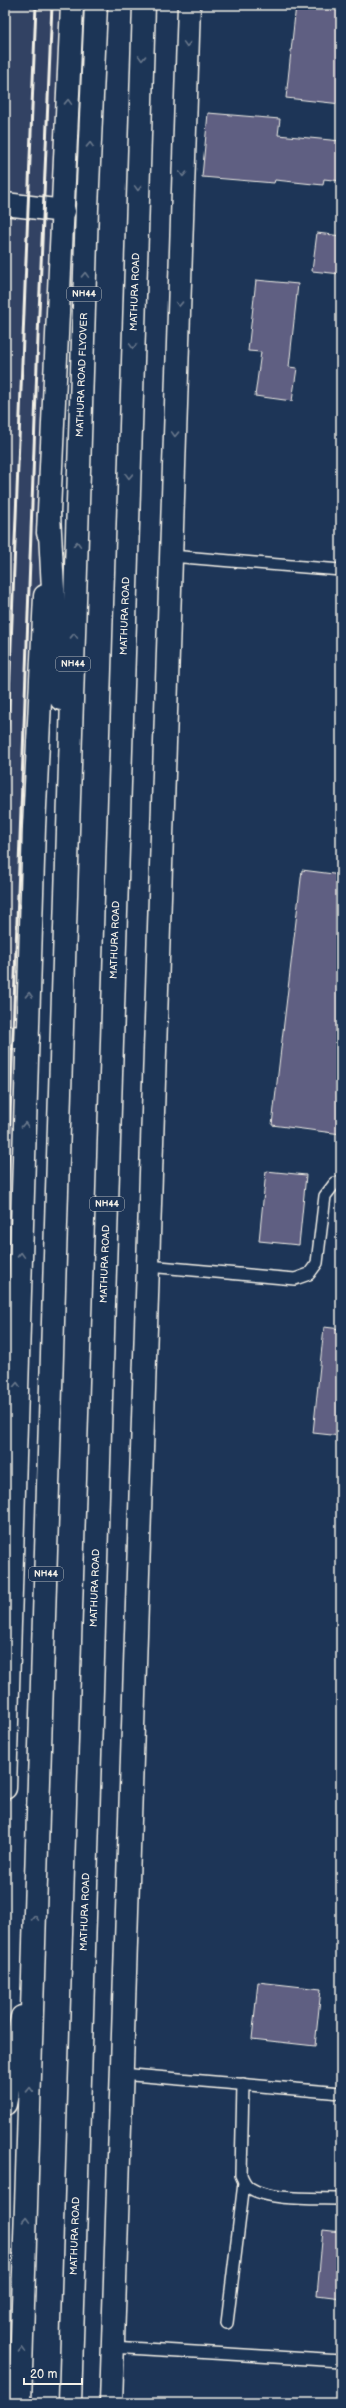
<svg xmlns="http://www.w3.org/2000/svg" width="346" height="2408" font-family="'Balsamiq Sans',sans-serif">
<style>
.built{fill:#304264}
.building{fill:#5e5f82;stroke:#f4f1e8}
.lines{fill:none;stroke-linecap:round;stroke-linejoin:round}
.service-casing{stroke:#f4f1e8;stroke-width:14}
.minor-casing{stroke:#f4f1e8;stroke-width:25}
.secondary-casing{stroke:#f4f1e8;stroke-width:25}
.trunk-casing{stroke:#f4f1e8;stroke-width:25}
.service{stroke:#1d3557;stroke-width:11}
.minor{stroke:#1d3557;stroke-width:22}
.secondary{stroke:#1d3557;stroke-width:22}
.trunk{stroke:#1d3557;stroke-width:22}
.rail{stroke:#f4f1e8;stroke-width:3}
.oneway{stroke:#68778a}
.labels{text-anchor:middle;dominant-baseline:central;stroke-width:3.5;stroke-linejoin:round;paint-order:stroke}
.shield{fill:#1d3557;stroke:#b4b9bc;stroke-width:1}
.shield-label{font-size:9px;font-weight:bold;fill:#f4f1e8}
.street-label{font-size:10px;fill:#f4f1e8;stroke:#1d3557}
</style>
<rect width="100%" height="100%" fill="#1d3557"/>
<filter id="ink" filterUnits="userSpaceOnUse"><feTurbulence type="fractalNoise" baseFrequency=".025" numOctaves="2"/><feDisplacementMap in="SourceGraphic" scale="8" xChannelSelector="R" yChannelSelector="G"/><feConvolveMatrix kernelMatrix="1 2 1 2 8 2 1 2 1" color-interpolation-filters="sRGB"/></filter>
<g filter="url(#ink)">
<path class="built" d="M5,5H60L50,413L5,1991Z"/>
<g class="building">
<path d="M296,5H341V104L286,98Z"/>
<path d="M208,113L280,119L278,135L341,141V181L324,179L323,185L275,180L274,183L202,177Z"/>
<path d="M317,233L341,236V274L312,271Z"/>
<path d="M256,280L298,284L289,367L297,368L292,401L255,396L261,352L248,351Z"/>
<path d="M302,870L341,875V1134L272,1125Z"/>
<path d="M266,1171L306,1175L299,1245L259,1241Z"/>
<path d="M324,1327L341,1329V1436L313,1433Z"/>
<path d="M258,1982L321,1989L315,2046L252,2039Z"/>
<path d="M323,2230L341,2232V2298L317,2295Z"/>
</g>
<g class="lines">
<defs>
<g id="service">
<path d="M171,556L341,570"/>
<path d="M148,1266L295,1279L309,1274L317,1263L325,1196L335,1183H341"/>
<path d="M121,2074L341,2093"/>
<path d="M243,2084L241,2175C243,2180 245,2185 250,2188C269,2201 317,2198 341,2199"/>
<path d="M227,2323L244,2183"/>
<path d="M112,2347L341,2361"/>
</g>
<g id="minor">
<path d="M5,204L64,211"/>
<path d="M5,1037L28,1038"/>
</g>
<g id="secondary">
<path d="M48,533L72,5"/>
<path d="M5,1788L34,827L45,596"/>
<path d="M111,2403L189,5"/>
</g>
<g id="trunk">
<path d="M49,514L58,683L61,699"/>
<path d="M5,2104L22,2017"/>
<path d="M20,2403L87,208L96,5"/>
<path d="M70,2403L144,5"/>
</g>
</defs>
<use href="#service" class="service-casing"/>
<use href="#minor" class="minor-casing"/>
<use href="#secondary" class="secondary-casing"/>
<use href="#trunk" class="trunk-casing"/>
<use href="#service" class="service"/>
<use href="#minor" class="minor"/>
<use href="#secondary" class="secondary"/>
<use href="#trunk" class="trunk"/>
<g class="rail">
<path d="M5,798L36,5"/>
<path d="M5,1255L38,337L52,5"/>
</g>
</g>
<defs><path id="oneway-chevron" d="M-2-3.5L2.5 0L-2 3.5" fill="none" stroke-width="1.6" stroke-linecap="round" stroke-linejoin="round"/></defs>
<g class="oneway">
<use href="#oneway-chevron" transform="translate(187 44) rotate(92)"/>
<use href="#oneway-chevron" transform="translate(142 58) rotate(92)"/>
<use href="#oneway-chevron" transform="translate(68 102) rotate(-88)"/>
<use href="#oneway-chevron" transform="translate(90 145) rotate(-88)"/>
<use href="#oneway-chevron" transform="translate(183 174) rotate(92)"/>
<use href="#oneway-chevron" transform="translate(138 188) rotate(92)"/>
<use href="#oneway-chevron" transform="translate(85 275) rotate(-88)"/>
<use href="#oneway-chevron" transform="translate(179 304) rotate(92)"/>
<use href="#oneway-chevron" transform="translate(133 346) rotate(92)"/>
<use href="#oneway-chevron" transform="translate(175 434) rotate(92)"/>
<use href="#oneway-chevron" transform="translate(129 476) rotate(92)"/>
<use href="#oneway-chevron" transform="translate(77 544) rotate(-88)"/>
<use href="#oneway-chevron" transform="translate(74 636) rotate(-88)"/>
<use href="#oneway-chevron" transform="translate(29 995) rotate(-88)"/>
<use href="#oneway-chevron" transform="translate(25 1125) rotate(-88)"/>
<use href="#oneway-chevron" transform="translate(21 1255) rotate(-88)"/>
<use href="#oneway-chevron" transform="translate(17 1385) rotate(-88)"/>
<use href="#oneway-chevron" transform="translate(35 1918) rotate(-88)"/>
<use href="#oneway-chevron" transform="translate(30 2090) rotate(-88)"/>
<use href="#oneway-chevron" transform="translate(26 2220) rotate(-88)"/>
<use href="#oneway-chevron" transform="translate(22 2350) rotate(-88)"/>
</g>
</g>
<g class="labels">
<g class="shield">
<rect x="67" y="287" width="34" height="14" rx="3"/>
<rect x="56" y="657" width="34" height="14" rx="3"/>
<rect x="90" y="1197" width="34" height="14" rx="3"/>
<rect x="29" y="1567" width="34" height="14" rx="3"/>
</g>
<g class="shield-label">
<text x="84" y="294">NH44</text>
<text x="73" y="664">NH44</text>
<text x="107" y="1204">NH44</text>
<text x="46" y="1574">NH44</text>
</g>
<g class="street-label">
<text transform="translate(135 292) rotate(-88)">MATHURA ROAD</text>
<text transform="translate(82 375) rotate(-88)">MATHURA ROAD FLYOVER</text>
<text transform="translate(125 616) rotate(-88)">MATHURA ROAD</text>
<text transform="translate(115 940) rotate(-88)">MATHURA ROAD</text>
<text transform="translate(105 1264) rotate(-88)">MATHURA ROAD</text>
<text transform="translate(95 1588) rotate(-88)">MATHURA ROAD</text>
<text transform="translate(85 1912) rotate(-88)">MATHURA ROAD</text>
<text transform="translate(75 2236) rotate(-88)">MATHURA ROAD</text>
</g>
</g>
<rect width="346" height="2408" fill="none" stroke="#1d3557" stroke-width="20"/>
<rect x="10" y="10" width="326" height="2388" fill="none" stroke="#f4f1e8" stroke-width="1.5" filter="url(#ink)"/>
<path d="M24 2378v6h58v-6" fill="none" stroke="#f4f1e8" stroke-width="2"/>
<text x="30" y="2378" font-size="12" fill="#f4f1e8" stroke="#1d3557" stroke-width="3" paint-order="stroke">20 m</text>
</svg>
